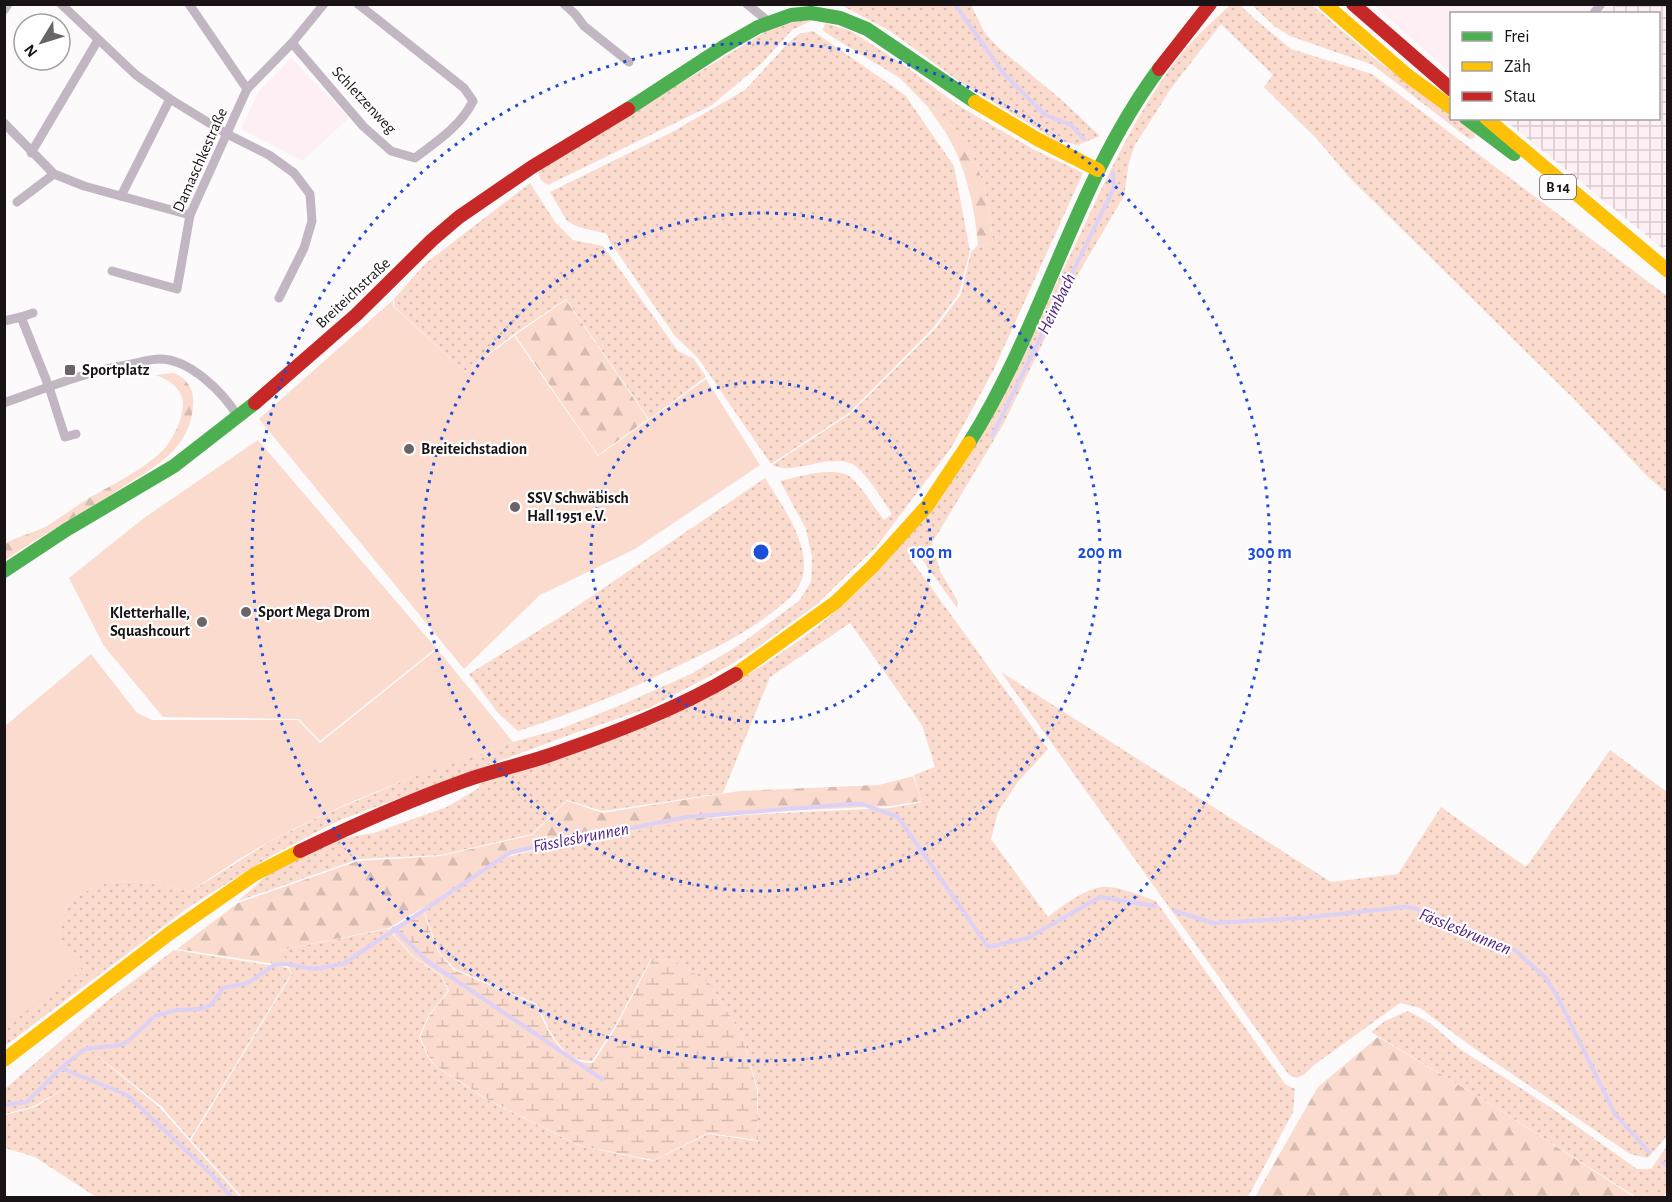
<svg xmlns="http://www.w3.org/2000/svg" width="1672" height="1202" font-family="'Alegreya Sans',sans-serif">
<style>
.built{fill:#fdeff4}
.industrial{fill:url(#industrial-grid)}
.grass{fill:url(#grass-dots)}
.forest{fill:url(#forest-firs)}
.wetland{fill:url(#wetland-marsh)}
.park{fill:#fadbce}
.lines{fill:none;stroke-linecap:round;stroke-linejoin:round}
.stream{stroke:#ddd1f6;stroke-width:4}
.street{stroke:#c2b6c2;stroke-width:9}
.fast{stroke:#4caf50;stroke-width:14}
.slow{stroke:#ffc107;stroke-width:14}
.jam{stroke:#c62828;stroke-width:14}
.ring{fill:none;stroke:#1d4ed8;stroke-width:3;stroke-dasharray:3 6}
.poi-dot{fill:#696466;stroke:#fff;stroke-width:2}
.labels{text-anchor:middle;dominant-baseline:central;stroke-width:4.5;stroke-linejoin:round;paint-order:stroke}
.shield{fill:#fff;stroke:#5f5a5c;stroke-width:1.5}
.shield-label{font-size:15px;font-weight:bold;fill:#1a1316}
.street-label{font-size:16px;fill:#1a1316;stroke:#fff}
.poi-label{font-size:16px;font-weight:bold;fill:#1a1316;stroke:#fff;text-anchor:start}
.water-label{font-size:18px;font-style:italic;fill:#502385;stroke:#fff}
.centre{fill:#1d4ed8;stroke:#fff;stroke-width:3}
.ring-label{font-size:18px;text-anchor:middle;font-weight:bold;fill:#1d4ed8;stroke:#fff;stroke-width:4.5;stroke-linejoin:round;paint-order:stroke}
</style>
<defs>
<pattern id="industrial-grid" width="8" height="8" patternUnits="userSpaceOnUse" patternTransform="scale(1.5)"><rect width="8" height="8" fill="#fdeff4"/><path d="M0 4h8M4 0v8" fill="none" stroke="#d8ccd0"/></pattern>
<pattern id="grass-dots" width="8" height="8" patternUnits="userSpaceOnUse" patternTransform="scale(1.5)"><rect width="8" height="8" fill="#fadbce"/><path d="M2 2h.1M6 6h.1" fill="none" stroke="#d6bbb0" stroke-width="1.8" stroke-linecap="round"/></pattern>
<pattern id="forest-firs" width="22" height="20" patternUnits="userSpaceOnUse" patternTransform="scale(1.5)"><rect width="22" height="20" fill="#fadbce"/><path d="M5 1l3.5 6h-7zM16 11l3.5 6h-7z" fill="#d6bbb0"/></pattern>
<pattern id="wetland-marsh" width="20" height="14" patternUnits="userSpaceOnUse" patternTransform="scale(1.5)"><rect width="20" height="14" fill="#fadbce"/><path d="M1 5h8M5 5V1M11 12h8M15 12V8" fill="none" stroke="#d6bbb0"/></pattern>
</defs>
<rect width="100%" height="100%" fill="#fcfafb"/>
<g class="built">
<path d="M1374,5H1667V252L1504,119L1658,118V14H1452L1451,73Z"/>
<path d="M291,58L349,118L302,161L241,129L259,91Z"/>
</g>
<path class="industrial" d="M1615,5H1667V252L1507,122L1510,118H1658V14L1607,13Z"/>
<g class="grass">
<path d="M836,5H971L985,33L999,48L1064,102L1100,136L1078,145L1056,140L960,82L890,31L841,5Z"/>
<path d="M1230,5H1240L1257,21L1291,49L1372,74L1667,296V493L1647,476L1574,399L1349,177L1317,139L1264,87L1273,75L1221,24L1172,87L1135,145L1129,162L1124,196L1067,293L1003,425L932,543L940,571L958,602L957,608L919,555L912,561L1048,749L1017,783L998,812L991,839L1048,917C1062,906 1083,890 1101,887C1117,885 1141,896 1156,901L1285,1084L1295,1089L1293,1112L1248,1197H242L191,1140L292,974L281,950L388,929L412,956L441,976L448,991L428,1016L419,1037L428,1057L435,1066L486,1099L580,1146L653,1161L708,1134L758,1141V1090L741,1033L709,983L673,960L651,959L614,1028L592,1061C560,1062 549,1028 537,1004L455,969L439,952L424,911L507,857L553,846L684,822L743,815L890,808L922,802L914,775L935,767L922,725L850,623L770,677L723,793L603,811L567,800L532,834L441,855L359,859L238,901L271,872L333,840L374,833L447,807L479,788V784C544,763 609,743 671,715C735,686 809,640 859,590C896,554 935,505 964,463C1001,408 1026,346 1055,287C1093,210 1124,130 1175,62C1191,40 1211,23 1230,5Z"/>
<path d="M1252,5H1312L1375,59L1451,116L1452,118C1460,119 1468,127 1474,132L1475,138L1469,139L1373,65L1290,36L1274,26Z"/>
<path d="M815,19L792,30L762,63L712,105L548,185L541,180L538,173L542,167L772,28L794,20Z"/>
<path d="M825,23L851,31L904,65L959,106L1033,149L1083,173L994,369L951,448L876,547L817,604L758,647L727,667L649,708L575,733L340,820L269,857L189,907L5,1046L4,1027L81,970L58,937C61,927 64,909 70,902C73,899 78,896 82,894C114,873 155,882 190,892L271,841L321,816L420,774L513,742L560,729L621,705L691,674L742,643L799,601L811,582L812,557L806,529L780,481C799,477 825,468 845,474C858,479 875,509 884,520L892,514C884,502 863,467 850,463C837,458 817,463 804,466C792,468 783,470 772,465L850,414L936,328L961,294L971,252L978,245L993,244L989,205L977,164L943,111L927,106L900,78L829,35L823,30Z"/>
<path d="M813,31L905,95L954,166L970,251L959,293L934,327L849,413L771,464L698,358L675,336L610,242L607,234L579,227L567,221L550,192L674,131L745,90L788,43L799,34Z"/>
<path d="M530,183L555,222L573,240L603,246L678,351L694,359L706,377L649,419L566,299L514,334L465,372L394,306V299L426,263Z"/>
<path d="M765,478C782,506 817,552 799,586C795,594 786,601 780,606C751,631 716,648 682,664C629,690 575,713 518,731L498,713L469,674L573,609Z"/>
<path d="M1001,672L1331,882L1398,874L1441,807L1526,867L1610,750L1667,792V1136L1648,1158L1630,1154L1468,1044L1420,1008L1400,1003L1314,1065L1305,1074L1297,1078L1289,1075Z"/>
<path d="M174,950L288,968L291,974L190,1139L161,1106L80,1042L159,1107L240,1197H96L35,1157L5,1148V1115L35,1107L72,1084L34,1106L5,1114V1089L107,1001Z"/>
<path d="M1408,1011L1430,1023L1460,1049L1550,1107L1637,1169H1651L1667,1146V1191L1663,1197H1636L1484,1100L1371,1032L1385,1021Z"/>
</g>
<g class="forest">
<path d="M927,106L943,111L962,137L977,164L989,205L993,244L978,245C975,208 966,166 946,133C940,124 933,115 927,106Z"/>
<path d="M566,300L648,419L598,455L515,335Z"/>
<path d="M174,373C188,379 195,391 193,406C192,420 188,432 179,444C166,461 147,472 129,483C89,510 45,533 5,560V544C18,536 33,533 47,526C61,517 75,507 89,498C112,485 148,467 165,448C174,437 182,420 183,406C184,390 169,379 155,375Z"/>
<path d="M913,776L922,801L891,806L742,813L553,845L507,856L424,910V907L389,928L281,950L289,966L177,949L238,903L358,861L441,856L532,835L567,801L603,813L739,791L879,785Z"/>
<path d="M1378,1037L1484,1100L1634,1197H1255L1318,1087Z"/>
</g>
<path class="wetland" d="M423,911L438,952L454,970L536,1005C548,1030 560,1064 593,1063L615,1029L652,959L673,960L709,983L741,1033L757,1090L758,1140L708,1133L654,1160L581,1146L487,1099L436,1066L429,1057L420,1037L429,1016L449,991L442,976L413,956L389,929Z"/>
<g class="park">
<path d="M393,300V306L465,372L514,336L598,456L706,379L760,465L635,549L540,595L464,669L259,419Z"/>
<path d="M258,440L436,648L320,741L299,719L163,717L104,646L69,578L144,518Z"/>
<path d="M437,649L513,742C431,770 348,799 271,841C243,856 216,874 190,892C155,882 114,873 82,894C79,896 73,899 70,902C64,909 61,927 58,937L82,970L5,1027V726L91,654L137,713L152,720H298L320,743Z"/>
</g>
<g class="lines">
<g class="stream">
<path d="M955,4L1003,73L1045,115L1071,125L1084,139"/>
<path d="M992,436L1114,188L1113,172"/>
<path d="M1175,911L1213,923L1302,918L1404,907L1414,908L1515,950L1546,978L1558,998L1615,1114L1649,1152"/>
<path d="M394,928L426,960L602,1079"/>
<path d="M61,1068L127,1095L212,1175L232,1198"/>
<path d="M4,1105L27,1102L61,1068L85,1049L120,1045L127,1042L155,1016L177,1010L200,1009L211,1005L223,988L248,983L274,965L287,964L314,969L343,964L511,852L687,817L852,804H862L898,817L988,947L1028,938L1100,897L1155,906"/>
<path d="M1663,1163L1668,1166"/>
</g>
<g class="street">
<path d="M61,4L136,75L170,99L227,134L269,155L294,173L310,194L312,221L304,248L279,298"/>
<path d="M189,4L247,89"/>
<path d="M564,4L575,14L584,26L629,62"/>
<path d="M747,4L769,22"/>
<path d="M4,10L8,4"/>
<path d="M1593,14L1601,4"/>
<path d="M292,43L363,126L391,151L415,158C436,142 461,126 473,101L464,88L358,4"/>
<path d="M4,123L54,174L84,186L190,215"/>
<path d="M31,153L98,40"/>
<path d="M121,196L170,99"/>
<path d="M17,202L54,174"/>
<path d="M112,271L177,289L190,215L247,89L292,43L324,4"/>
<path d="M33,313L21,317L49,387L65,437L76,434"/>
<path d="M4,321L21,317"/>
<path d="M4,403C46,388 88,371 132,364C141,362 151,359 160,359C190,359 224,393 238,417"/>
</g>
<g class="fast">
<path d="M628,109L723,47L758,27L791,15L811,13L840,18L867,29L975,102"/>
<path d="M1466,118L1514,154"/>
<path d="M969,443C1044,324 1075,182 1159,69"/>
<path d="M4,571L66,530L174,466L255,403"/>
</g>
<g class="slow">
<path d="M1325,4L1407,75L1452,108"/>
<path d="M975,102L1037,139L1098,170"/>
<path d="M1486,118L1668,271"/>
<path d="M736,674L836,602L873,566L927,506L969,443"/>
<path d="M4,1060L170,933L255,874L300,851"/>
</g>
<g class="jam">
<path d="M1353,4L1452,90"/>
<path d="M1159,69L1210,4"/>
<path d="M255,403L356,315L432,240L459,217L532,167L628,109"/>
<path d="M300,851C354,825 408,801 464,781C491,771 520,765 547,756C611,734 678,709 736,674"/>
</g>
</g>
<g class="ring">
<circle cx="761" cy="552" r="170"/>
<circle cx="761" cy="552" r="339"/>
<circle cx="761" cy="552" r="509"/>
</g>
<g class="poi-dot">
<rect x="64" y="364" width="12" height="12" rx="3"/>
<circle cx="409" cy="449" r="6"/>
<circle cx="515" cy="507" r="6"/>
<circle cx="246" cy="612" r="6"/>
<circle cx="202" cy="622" r="6"/>
</g>
<g class="labels">
<rect class="shield" x="1540" y="175" width="36" height="24" rx="4.5"/>
<g class="shield-label">
<text x="1558" y="187">B 14</text>
</g>
<g class="street-label">
<text transform="translate(364 100) rotate(47)">Schletzenweg</text>
<text transform="translate(200 160) rotate(-66)">Damaschkestraße</text>
<text transform="translate(353 293) rotate(-43)">Breiteichstraße</text>
</g>
<g class="poi-label">
<text x="82" y="370">Sportplatz</text>
<text x="421" y="449">Breiteichstadion</text>
<text x="527" y="498">SSV Schwäbisch<tspan x="527" dy="18">Hall 1951 e.V.</tspan></text>
<text x="258" y="612">Sport Mega Drom</text>
<text x="190" y="613" text-anchor="end">Kletterhalle,<tspan x="190" dy="18">Squashcourt</tspan></text>
</g>
<g class="water-label">
<text transform="translate(1057 304) rotate(-64)">Heimbach</text>
<text transform="translate(581 838) rotate(-11)">Fässlesbrunnen</text>
<text transform="translate(1465 932) rotate(22)">Fässlesbrunnen</text>
</g>
</g>
<circle cx="761" cy="552" r="9" class="centre"/>
<g class="ring-label">
<text x="931" y="558">100 m</text>
<text x="1100" y="558">200 m</text>
<text x="1270" y="558">300 m</text>
</g>
<rect width="1672" height="1202" fill="none" stroke="#1a1316" stroke-width="12"/>
<rect x="1450" y="12" width="210" height="108" fill="#ffffff" stroke="#a3a1a2" stroke-width="1.5"/>
<rect x="1462" y="32" width="30" height="9" fill="#4caf50" stroke="#a3a1a2" stroke-width="1.5"/>
<text x="1504" y="42" font-size="18" fill="#1a1316">Frei</text>
<rect x="1462" y="62" width="30" height="9" fill="#ffc107" stroke="#a3a1a2" stroke-width="1.5"/>
<text x="1504" y="72" font-size="18" fill="#1a1316">Zäh</text>
<rect x="1462" y="92" width="30" height="9" fill="#c62828" stroke="#a3a1a2" stroke-width="1.5"/>
<text x="1504" y="102" font-size="18" fill="#1a1316">Stau</text>
<g transform="translate(42 42) rotate(232)"><circle r="28" fill="#ffffff" stroke="#a3a1a2" stroke-width="1.5"/>
<path d="M0-4.5L10 22L0 15L-10 22Z" fill="#696466"/>
<text y="-9" font-size="16" font-weight="bold" text-anchor="middle" fill="#1a1316">N</text>
</g>
</svg>
